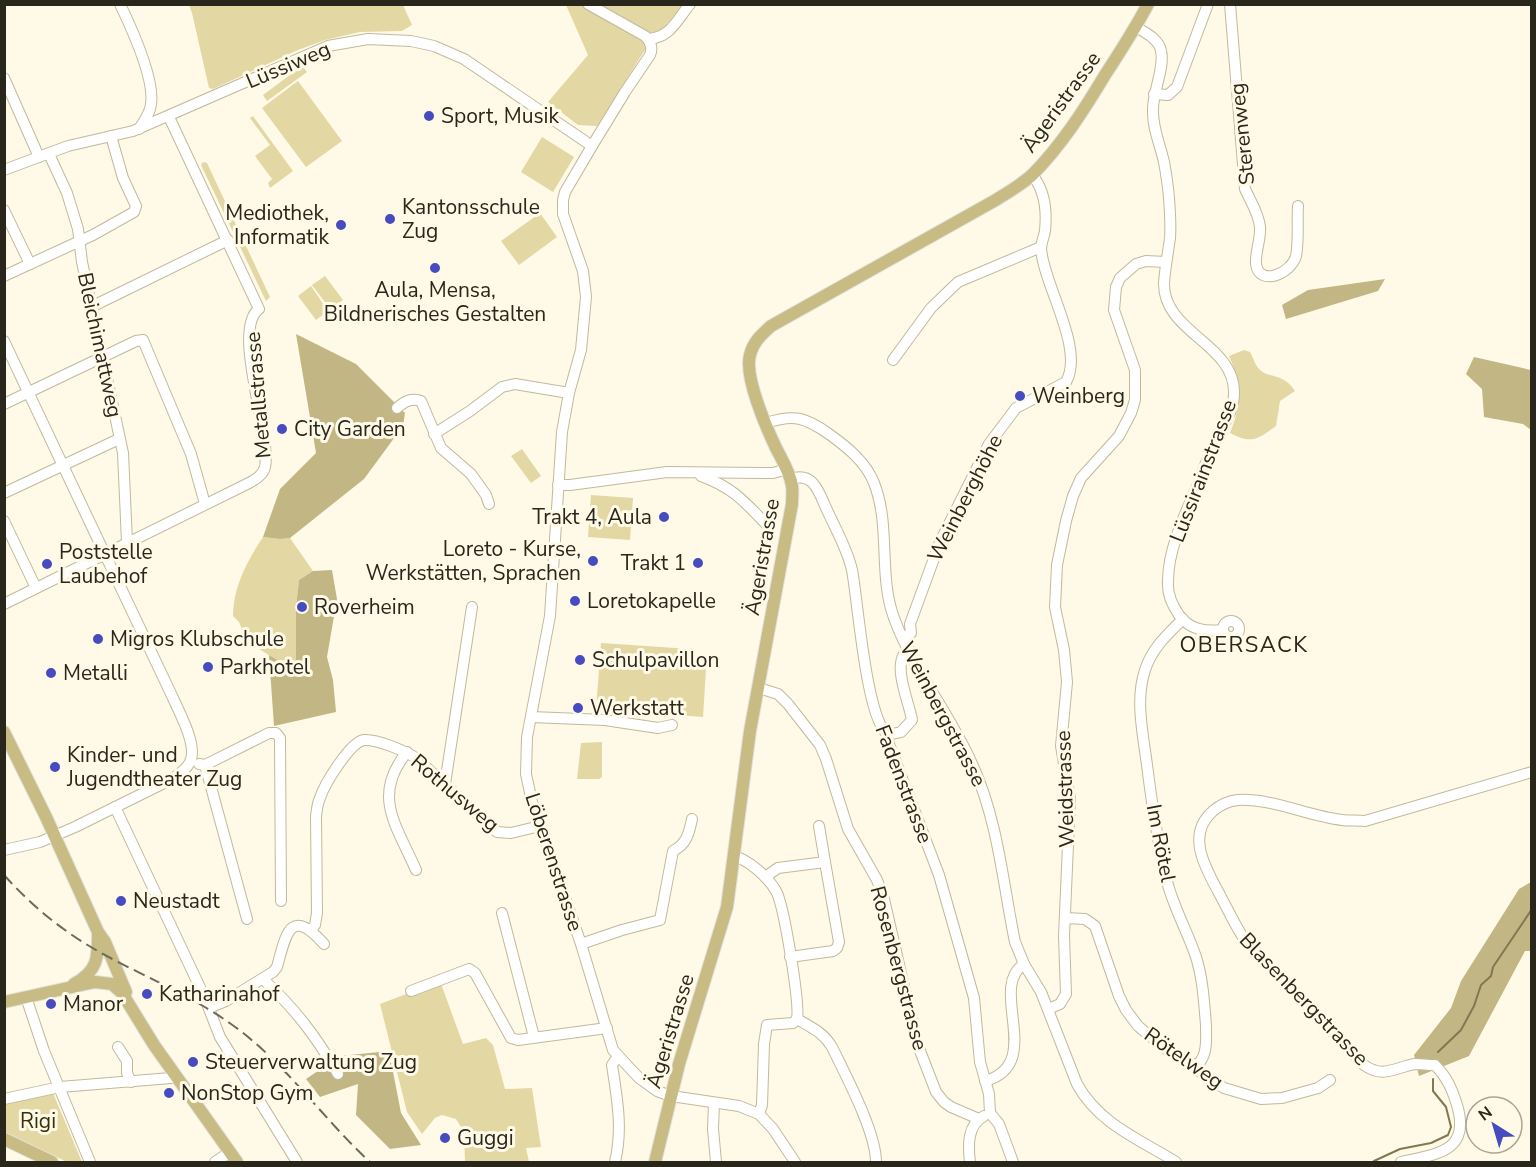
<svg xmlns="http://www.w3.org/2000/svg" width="1536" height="1167" font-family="'Nunito Sans',sans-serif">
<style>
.green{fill:#e3d7a4}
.forest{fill:#c2b685}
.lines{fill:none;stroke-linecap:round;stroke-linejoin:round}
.stream{stroke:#817852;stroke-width:2}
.minor-casing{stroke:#c0b99b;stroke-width:12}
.major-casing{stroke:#e1e1df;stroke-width:14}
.minor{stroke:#fff;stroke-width:10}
.major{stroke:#c8bb83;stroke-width:12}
.rail{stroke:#6c695b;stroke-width:2;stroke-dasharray:12 6;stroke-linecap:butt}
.poi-dot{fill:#474bc0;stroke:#fefae7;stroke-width:2}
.labels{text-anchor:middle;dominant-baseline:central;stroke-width:6;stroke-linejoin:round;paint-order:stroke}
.street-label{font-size:21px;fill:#29261b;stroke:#fefae7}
.poi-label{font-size:21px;fill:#29261b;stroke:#fefae7;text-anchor:start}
.park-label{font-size:21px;fill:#393006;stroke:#fefae7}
.neighbourhood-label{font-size:22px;letter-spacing:1.5px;fill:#29261b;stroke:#fefae7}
</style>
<rect width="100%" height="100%" fill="#fefae7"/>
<g class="green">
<path d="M189,5H403L412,25L402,31L360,32L325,40L298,50L213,89L209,88L192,13Z"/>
<path d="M566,5H683L643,53L597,126L578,125L548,102L588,55Z"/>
<path d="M302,66L307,72L267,101L263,95Z"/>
<path d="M298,81L342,141L306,167L262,108Z"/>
<path d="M253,116L293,171L270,188L268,183L272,179L255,156L270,145L250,118Z"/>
<path d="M542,137L574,157L553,192L521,172Z"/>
<path d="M203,162L207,163L270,297L266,301L201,165Z"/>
<path d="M540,213L557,237L519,265L501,241Z"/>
<path d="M325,276L343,300L330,309L312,285Z"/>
<path d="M311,286L328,311L316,320L298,296Z"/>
<path d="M1244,350L1250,352C1253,357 1255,365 1259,369C1268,379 1283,372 1295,391L1280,401L1276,426C1257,440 1251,444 1230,433C1242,403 1242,385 1229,356Z"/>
<path d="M522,449L541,476L531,483L511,456Z"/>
<path d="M591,495L633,498L630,540L588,537Z"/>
<path d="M263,537L280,539L290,538L313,571L299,580L296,607V673L247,641L239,622L233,616C233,587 247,561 263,537Z"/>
<path d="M601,643L691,649L689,667L706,669L703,717L596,709Z"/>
<path d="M602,742V777L599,779H577L581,743Z"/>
<path d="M440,981L463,1044L486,1038L493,1045L505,1089L532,1088L541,1147L526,1148L529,1162H465L464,1132L456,1119L442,1115L435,1118L422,1134L407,1112L380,1004Z"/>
<path d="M53,1093L82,1162H67L5,1132L4,1103Z"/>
</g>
<g class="forest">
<path d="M1385,279L1378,291L1286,319L1282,305L1308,290Z"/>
<path d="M296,334L356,364L405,413L403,426L364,479L290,538L280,539L263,537L280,489L316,453Z"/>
<path d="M1474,357L1531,370V430L1523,424L1484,417L1482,389L1466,374Z"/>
<path d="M332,570L337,599L327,657L333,680L336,712L274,726L269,655L296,672V607L299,580L313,571Z"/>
<path d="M1531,882V951H1525L1469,1056L1419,1076L1414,1055L1451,1008L1461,981L1519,889Z"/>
<path d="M389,1051L401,1113L421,1145L390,1149L356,1115L358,1084L320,1097L306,1079L340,1056Z"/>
</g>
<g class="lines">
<g class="stream">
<path d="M1501,4L1503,5"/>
<path d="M1531,930H1532"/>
<path d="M1438,1052L1461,1030L1474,1006L1481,985L1491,976L1493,967L1532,909"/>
<path d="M1374,1161L1400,1149L1431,1143L1448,1135L1451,1127L1446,1107L1433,1091V1079"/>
</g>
<defs>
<g id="minor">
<path d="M120,4C131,27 155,79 151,104C150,114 144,121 139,129"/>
<path d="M588,4L645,36C651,42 653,48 650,55L625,92L592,146L565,192L563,200V214L583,271L586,297L581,350L569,393L562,432L550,616L527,737L526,774L532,802L581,944L613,1050L639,1078L657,1091L671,1096L739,1106L759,1114L773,1129L795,1162"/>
<path d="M1230,4L1245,189C1250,200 1259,214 1260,227C1261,239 1255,252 1256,264C1259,287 1291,274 1296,256C1299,241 1297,222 1298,206"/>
<path d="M1136,27C1146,33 1159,39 1161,51C1165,67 1153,91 1153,109C1152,127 1160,144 1164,162C1166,173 1168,186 1169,198C1170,211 1171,225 1170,238C1168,253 1165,268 1164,283C1163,333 1236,344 1234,394C1234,411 1223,426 1216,440C1209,453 1204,468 1199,482C1186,512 1168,548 1168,581C1167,593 1172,605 1179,615C1190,630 1205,632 1223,630"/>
<path d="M648,39C670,38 677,20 690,4"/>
<path d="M4,78L39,157"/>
<path d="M1154,94L1168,95L1177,87L1208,4"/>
<path d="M49,154L67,193L78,229L82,262L123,453L127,542"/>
<path d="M4,170L68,146L133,131L328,46L368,39L411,41L434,46L464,59L592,146"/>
<path d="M4,210L30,264"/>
<path d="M4,276L93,235L134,212L136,206L123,178L111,136"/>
<path d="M91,307L228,240"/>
<path d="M4,341L173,698C180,714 198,746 190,762C186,770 179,774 172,779L75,827L40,842L4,850"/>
<path d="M893,360L931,308L958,282L1041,247"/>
<path d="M4,404L136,341L143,340L191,454L205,504"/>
<path d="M397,408C405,401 411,398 421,401L441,448L471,474L486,495L489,504"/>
<path d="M766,423C794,414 805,417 829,434C847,447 866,462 874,483C891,526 878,575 894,618C913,670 951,715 973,766C998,821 1003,884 1015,942L1024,964L1041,992L1077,1084C1099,1124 1139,1139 1176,1162"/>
<path d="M434,434L470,411L502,387L515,384L569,393"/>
<path d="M701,476C732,487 744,501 766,524"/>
<path d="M791,479C814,471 819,493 827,510C836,530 847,548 852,570C858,601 866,719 888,735L887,739L939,875L974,998L980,1062L989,1094L990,1113"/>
<path d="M558,485H570L667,472L773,473L787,469"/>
<path d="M4,493L119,439"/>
<path d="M4,521L36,588"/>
<path d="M4,604L249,483C256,479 263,475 265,467C272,436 231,329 259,309L169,117"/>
<path d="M1183,619C1167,635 1152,648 1145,670C1135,700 1143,734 1147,765C1152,805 1158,846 1168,885C1175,910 1188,933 1196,957C1203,979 1204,1002 1206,1025C1206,1037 1208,1055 1198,1064H1188"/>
<circle cx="1231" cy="629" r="8"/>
<path d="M903,639L911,633L910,624L940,542L989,444L1016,408L1066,382C1085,349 1044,286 1041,249C1041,243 1044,237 1045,231C1047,211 1045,190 1032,175"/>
<path d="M759,688L778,694L788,704L820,745L826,759L848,829L877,880L884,899L917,1043L936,1092L944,1102L951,1107L979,1119"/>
<path d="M531,717L605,720L658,728L672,725"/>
<path d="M888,735L901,732L912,720C909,701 890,662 909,649"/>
<path d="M407,752C371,796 397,826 416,870"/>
<path d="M199,764L205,765L247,919"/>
<path d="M205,765L269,733H276L280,738L281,901"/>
<path d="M445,784L472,607"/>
<path d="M115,807L204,996L220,1037L297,1162"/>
<path d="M734,856C750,861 768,877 776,891C784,905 800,1004 797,1019"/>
<path d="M765,877L778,868L825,862L819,826"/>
<path d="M502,913L534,1037"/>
<path d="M1065,918L1085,919L1095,926L1119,996L1126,1010L1138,1026L1163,1047L1224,1088L1261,1099L1282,1098L1318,1088L1330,1080"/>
<path d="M311,930L315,925L317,913L316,816C317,810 317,804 320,798C324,785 350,742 364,740C377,739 405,751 416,758L497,832L511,833L540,826"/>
<path d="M581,944L622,930L660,920L673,851C687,844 689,833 692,819"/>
<path d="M790,957L833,951L837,948L839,942L825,862"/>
<path d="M263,979C296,1010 315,1035 338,1074"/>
<path d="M411,991L469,969L475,973L511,1038L518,1040L607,1028"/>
<path d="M26,997L44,1051L90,1162"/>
<path d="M209,1008L226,1001L273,972L277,967C286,934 290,906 324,944"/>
<path d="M1048,1009L1060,1004L1066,994L1064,936L1070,799L1061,746L1067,682L1064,650L1055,607L1057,565L1066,521L1073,496L1081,478L1119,436L1131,413L1135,400V370L1114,310L1116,287L1120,278L1136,264L1146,261L1166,262"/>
<path d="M118,1047L127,1061V1073L131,1082"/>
<path d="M985,1081C1046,1064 987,988 1024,964"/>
<path d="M4,1099L60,1087L171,1078L175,1076"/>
<path d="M714,1103L713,1129L716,1162"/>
<path d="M990,1113L999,1124L1013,1162"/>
<path d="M759,1114L762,1105L764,1044L767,1025L793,1023L797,1019C812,1028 823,1032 832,1047C846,1076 876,1132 876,1162"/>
<path d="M215,1162L230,1152"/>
<path d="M615,1162C623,1129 617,1098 612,1065L618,1056"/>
<path d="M970,1162C968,1146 967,1125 984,1116"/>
<path d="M1401,1162C1437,1154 1471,1152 1457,1105C1452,1089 1447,1077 1435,1065C1428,1065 1421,1064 1415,1064C1396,1067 1383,1079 1364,1065L1244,939C1235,925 1228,910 1220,895C1206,869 1185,835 1213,811C1220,805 1228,801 1238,800C1273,798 1307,816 1342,820C1349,821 1357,820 1365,821L1532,772"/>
</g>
<g id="major">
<path d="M4,732L46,817L98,932L105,942L126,992"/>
<path d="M74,984C98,971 98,958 98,933"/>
<path d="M4,1002L95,982L112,984L122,993L154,1045L237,1162"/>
<path d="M4,1139L52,1162"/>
<path d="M655,1162L679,1064L727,907L750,731L792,504C792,498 793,492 792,486C790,472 782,460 776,448C766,427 744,376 750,355C753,342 762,334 771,326L994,201C1007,193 1021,185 1032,175C1061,146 1084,110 1105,75C1120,52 1135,29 1148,4"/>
</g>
</defs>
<use href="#minor" class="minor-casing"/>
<use href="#major" class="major-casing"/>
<use href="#minor" class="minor"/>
<use href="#major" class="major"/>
<path class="rail" d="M4,875C31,905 61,930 96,950C140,975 189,994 231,1024C285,1062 322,1118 370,1162"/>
</g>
<g class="poi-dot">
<circle cx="429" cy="116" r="6"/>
<circle cx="390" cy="219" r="6"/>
<circle cx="341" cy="225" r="6"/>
<circle cx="435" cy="268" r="6"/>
<circle cx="1020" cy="396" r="6"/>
<circle cx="282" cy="429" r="6"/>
<circle cx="664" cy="517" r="6"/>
<circle cx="593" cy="561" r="6"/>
<circle cx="698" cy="563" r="6"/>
<circle cx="47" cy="564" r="6"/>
<circle cx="575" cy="601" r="6"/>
<circle cx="302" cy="607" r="6"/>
<circle cx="98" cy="639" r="6"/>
<circle cx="580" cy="660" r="6"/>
<circle cx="208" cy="667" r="6"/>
<circle cx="51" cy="673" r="6"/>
<circle cx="578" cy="708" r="6"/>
<circle cx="55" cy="767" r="6"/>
<circle cx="121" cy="901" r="6"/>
<circle cx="147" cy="994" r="6"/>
<circle cx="51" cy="1004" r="6"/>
<circle cx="193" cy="1062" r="6"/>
<circle cx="169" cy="1093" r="6"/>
<circle cx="445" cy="1138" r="6"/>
</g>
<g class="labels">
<g class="street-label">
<text transform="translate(288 65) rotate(-23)">Lüssiweg</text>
<text transform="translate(1061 102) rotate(-54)">Ägeristrasse</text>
<text transform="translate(1242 134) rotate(-96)">Sterenweg</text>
<text transform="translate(100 345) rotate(78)">Bleichimattweg</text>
<text transform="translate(258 395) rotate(-95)">Metallstrasse</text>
<text transform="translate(1203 471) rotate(-69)">Lüssirainstrasse</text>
<text transform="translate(965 498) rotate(-63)">Weinberghöhe</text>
<text transform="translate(762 557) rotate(-80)">Ägeristrasse</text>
<text transform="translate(943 714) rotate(62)">Weinbergstrasse</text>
<text transform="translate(904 784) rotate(69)">Fadenstrasse</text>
<text transform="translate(1065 789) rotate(-92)">Weidstrasse</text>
<text transform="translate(455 793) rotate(40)">Rothusweg</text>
<text transform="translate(1161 843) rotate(79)">Im Rötel</text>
<text transform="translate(554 862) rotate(72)">Löberenstrasse</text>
<text transform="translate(899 968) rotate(75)">Rosenbergstrasse</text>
<text transform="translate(1304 999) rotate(46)">Blasenbergstrasse</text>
<text transform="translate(670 1031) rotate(-73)">Ägeristrasse</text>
<text transform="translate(1184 1058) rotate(35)">Rötelweg</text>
</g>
<g class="poi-label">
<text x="441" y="116">Sport, Musik</text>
<text x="402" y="207">Kantonsschule<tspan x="402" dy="24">Zug</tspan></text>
<text x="329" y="213" text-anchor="end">Mediothek,<tspan x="329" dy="24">Informatik</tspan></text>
<text x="435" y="290" text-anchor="middle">Aula, Mensa,<tspan x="435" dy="24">Bildnerisches Gestalten</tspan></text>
<text x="1032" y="396">Weinberg</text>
<text x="294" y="429">City Garden</text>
<text x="652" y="517" text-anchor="end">Trakt 4, Aula</text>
<text x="581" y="549" text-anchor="end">Loreto - Kurse,<tspan x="581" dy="24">Werkstätten, Sprachen</tspan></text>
<text x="59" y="552">Poststelle<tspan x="59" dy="24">Laubehof</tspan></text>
<text x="686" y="563" text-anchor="end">Trakt 1</text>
<text x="587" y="601">Loretokapelle</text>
<text x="314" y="607">Roverheim</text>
<text x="110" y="639">Migros Klubschule</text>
<text x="592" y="660">Schulpavillon</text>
<text x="220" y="667">Parkhotel</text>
<text x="63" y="673">Metalli</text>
<text x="590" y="708">Werkstatt</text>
<text x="67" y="755">Kinder- und<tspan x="67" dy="24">Jugendtheater Zug</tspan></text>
<text x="133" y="901">Neustadt</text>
<text x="159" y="994">Katharinahof</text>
<text x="63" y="1004">Manor</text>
<text x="205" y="1062">Steuerverwaltung Zug</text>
<text x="181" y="1093">NonStop Gym</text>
<text x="457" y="1138">Guggi</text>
</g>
<g class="park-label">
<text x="38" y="1121">Rigi</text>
</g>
<g class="neighbourhood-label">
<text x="1244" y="645">OBERSACK</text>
</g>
</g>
<rect width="1536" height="1167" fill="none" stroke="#29261b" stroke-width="12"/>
<g transform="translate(1494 1125) rotate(323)"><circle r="28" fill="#fefae7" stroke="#a9a595" stroke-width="1.5"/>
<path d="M0-4.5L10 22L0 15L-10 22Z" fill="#474bc0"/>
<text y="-9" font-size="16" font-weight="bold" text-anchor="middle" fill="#29261b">N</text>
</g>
</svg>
